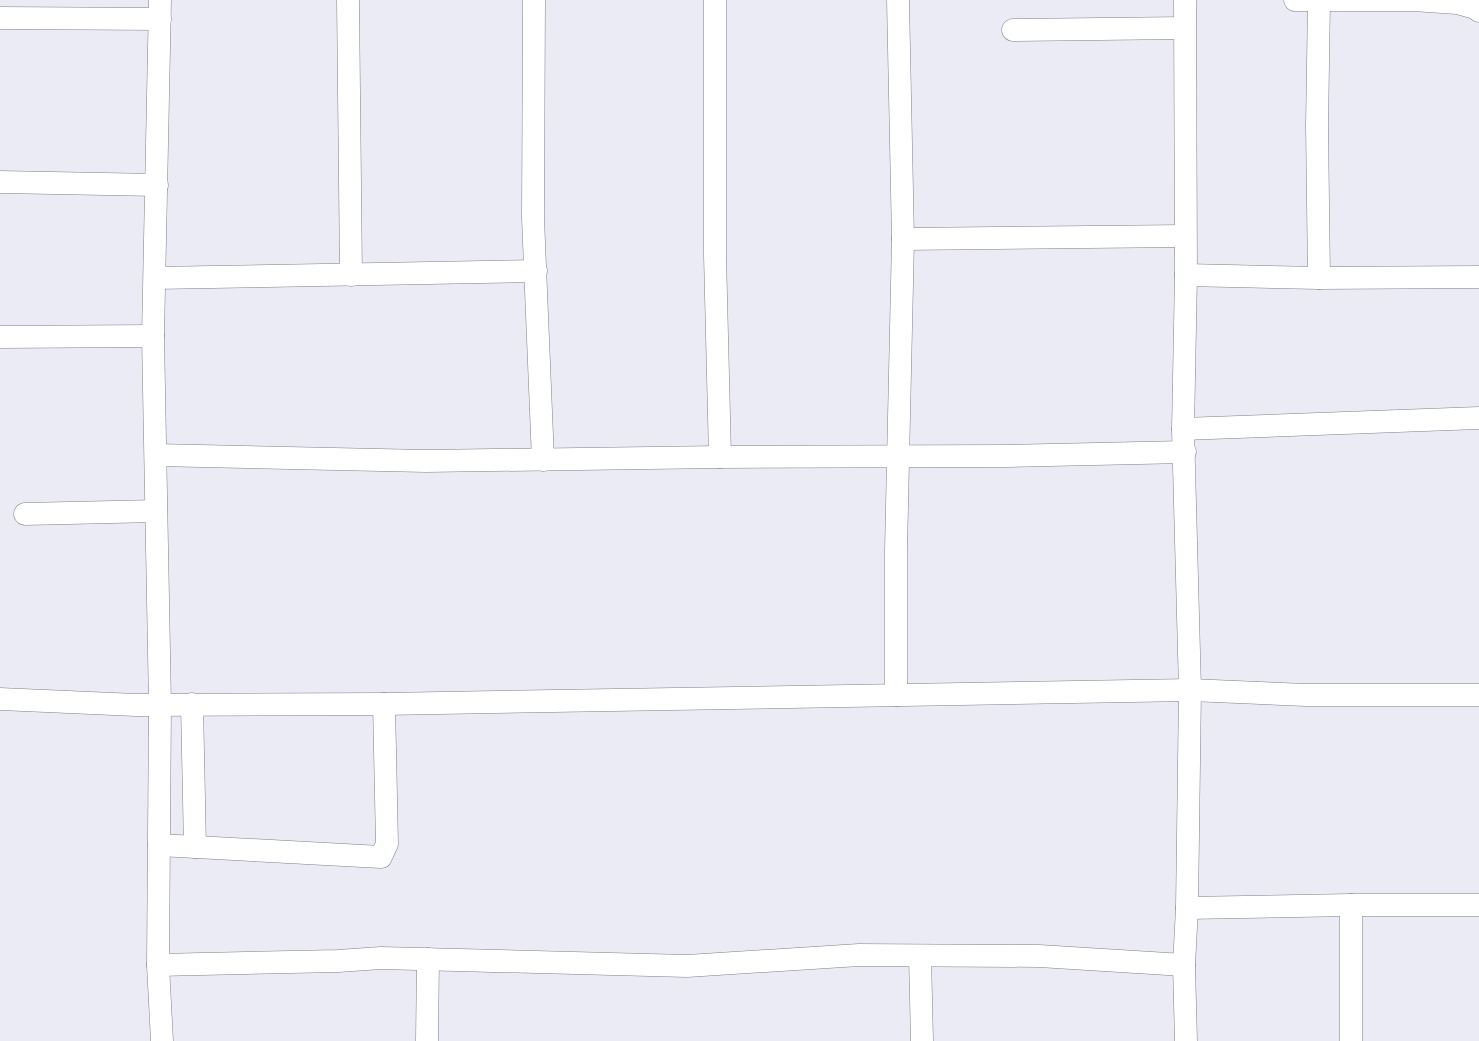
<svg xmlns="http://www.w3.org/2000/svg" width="1479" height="1041" font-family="Commissioner,sans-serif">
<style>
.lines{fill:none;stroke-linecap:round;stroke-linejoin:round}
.minor-casing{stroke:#7f8088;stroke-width:23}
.minor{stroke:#fff;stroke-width:22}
</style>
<rect width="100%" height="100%" fill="#eaebf5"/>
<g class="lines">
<defs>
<g id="minor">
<path d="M160,0L153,336L160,705L158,965L162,1041"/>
<path d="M348,0L351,275"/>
<path d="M534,0L533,218L543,460"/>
<path d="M715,0V255L720,457"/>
<path d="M1185,0L1186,275L1183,429L1190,690L1187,908L1184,965L1186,1041"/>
<path d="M1295,0H1413L1457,3L1475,8L1479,11"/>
<path d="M0,18L160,19"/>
<path d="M1013,30L1184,28"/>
<path d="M0,182L157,185"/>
<path d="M903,239L1185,236"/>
<path d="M1186,275L1319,278L1479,277"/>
<path d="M155,278L536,271"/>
<path d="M1319,278L1317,126L1319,1"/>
<path d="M0,337L153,336"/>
<path d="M1183,429L1479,418"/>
<path d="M156,455L426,461L720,457L1008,456L1185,452"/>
<path d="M25,514L156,511"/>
<path d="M896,695V551L903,239L898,0"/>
<path d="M0,699L136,705L384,704L1190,690L1306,695H1479"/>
<path d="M192,704L195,847"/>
<path d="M159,845L381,857L387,844L384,704"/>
<path d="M1187,908L1351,905H1479"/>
<path d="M920,956L922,1041"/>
<path d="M158,965L338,961L381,958L687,966L859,955L1039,956L1184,965"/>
<path d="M427,1041L428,959"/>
<path d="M1351,1041V905"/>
</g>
</defs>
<use href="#minor" class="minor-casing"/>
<use href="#minor" class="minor"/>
</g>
</svg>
